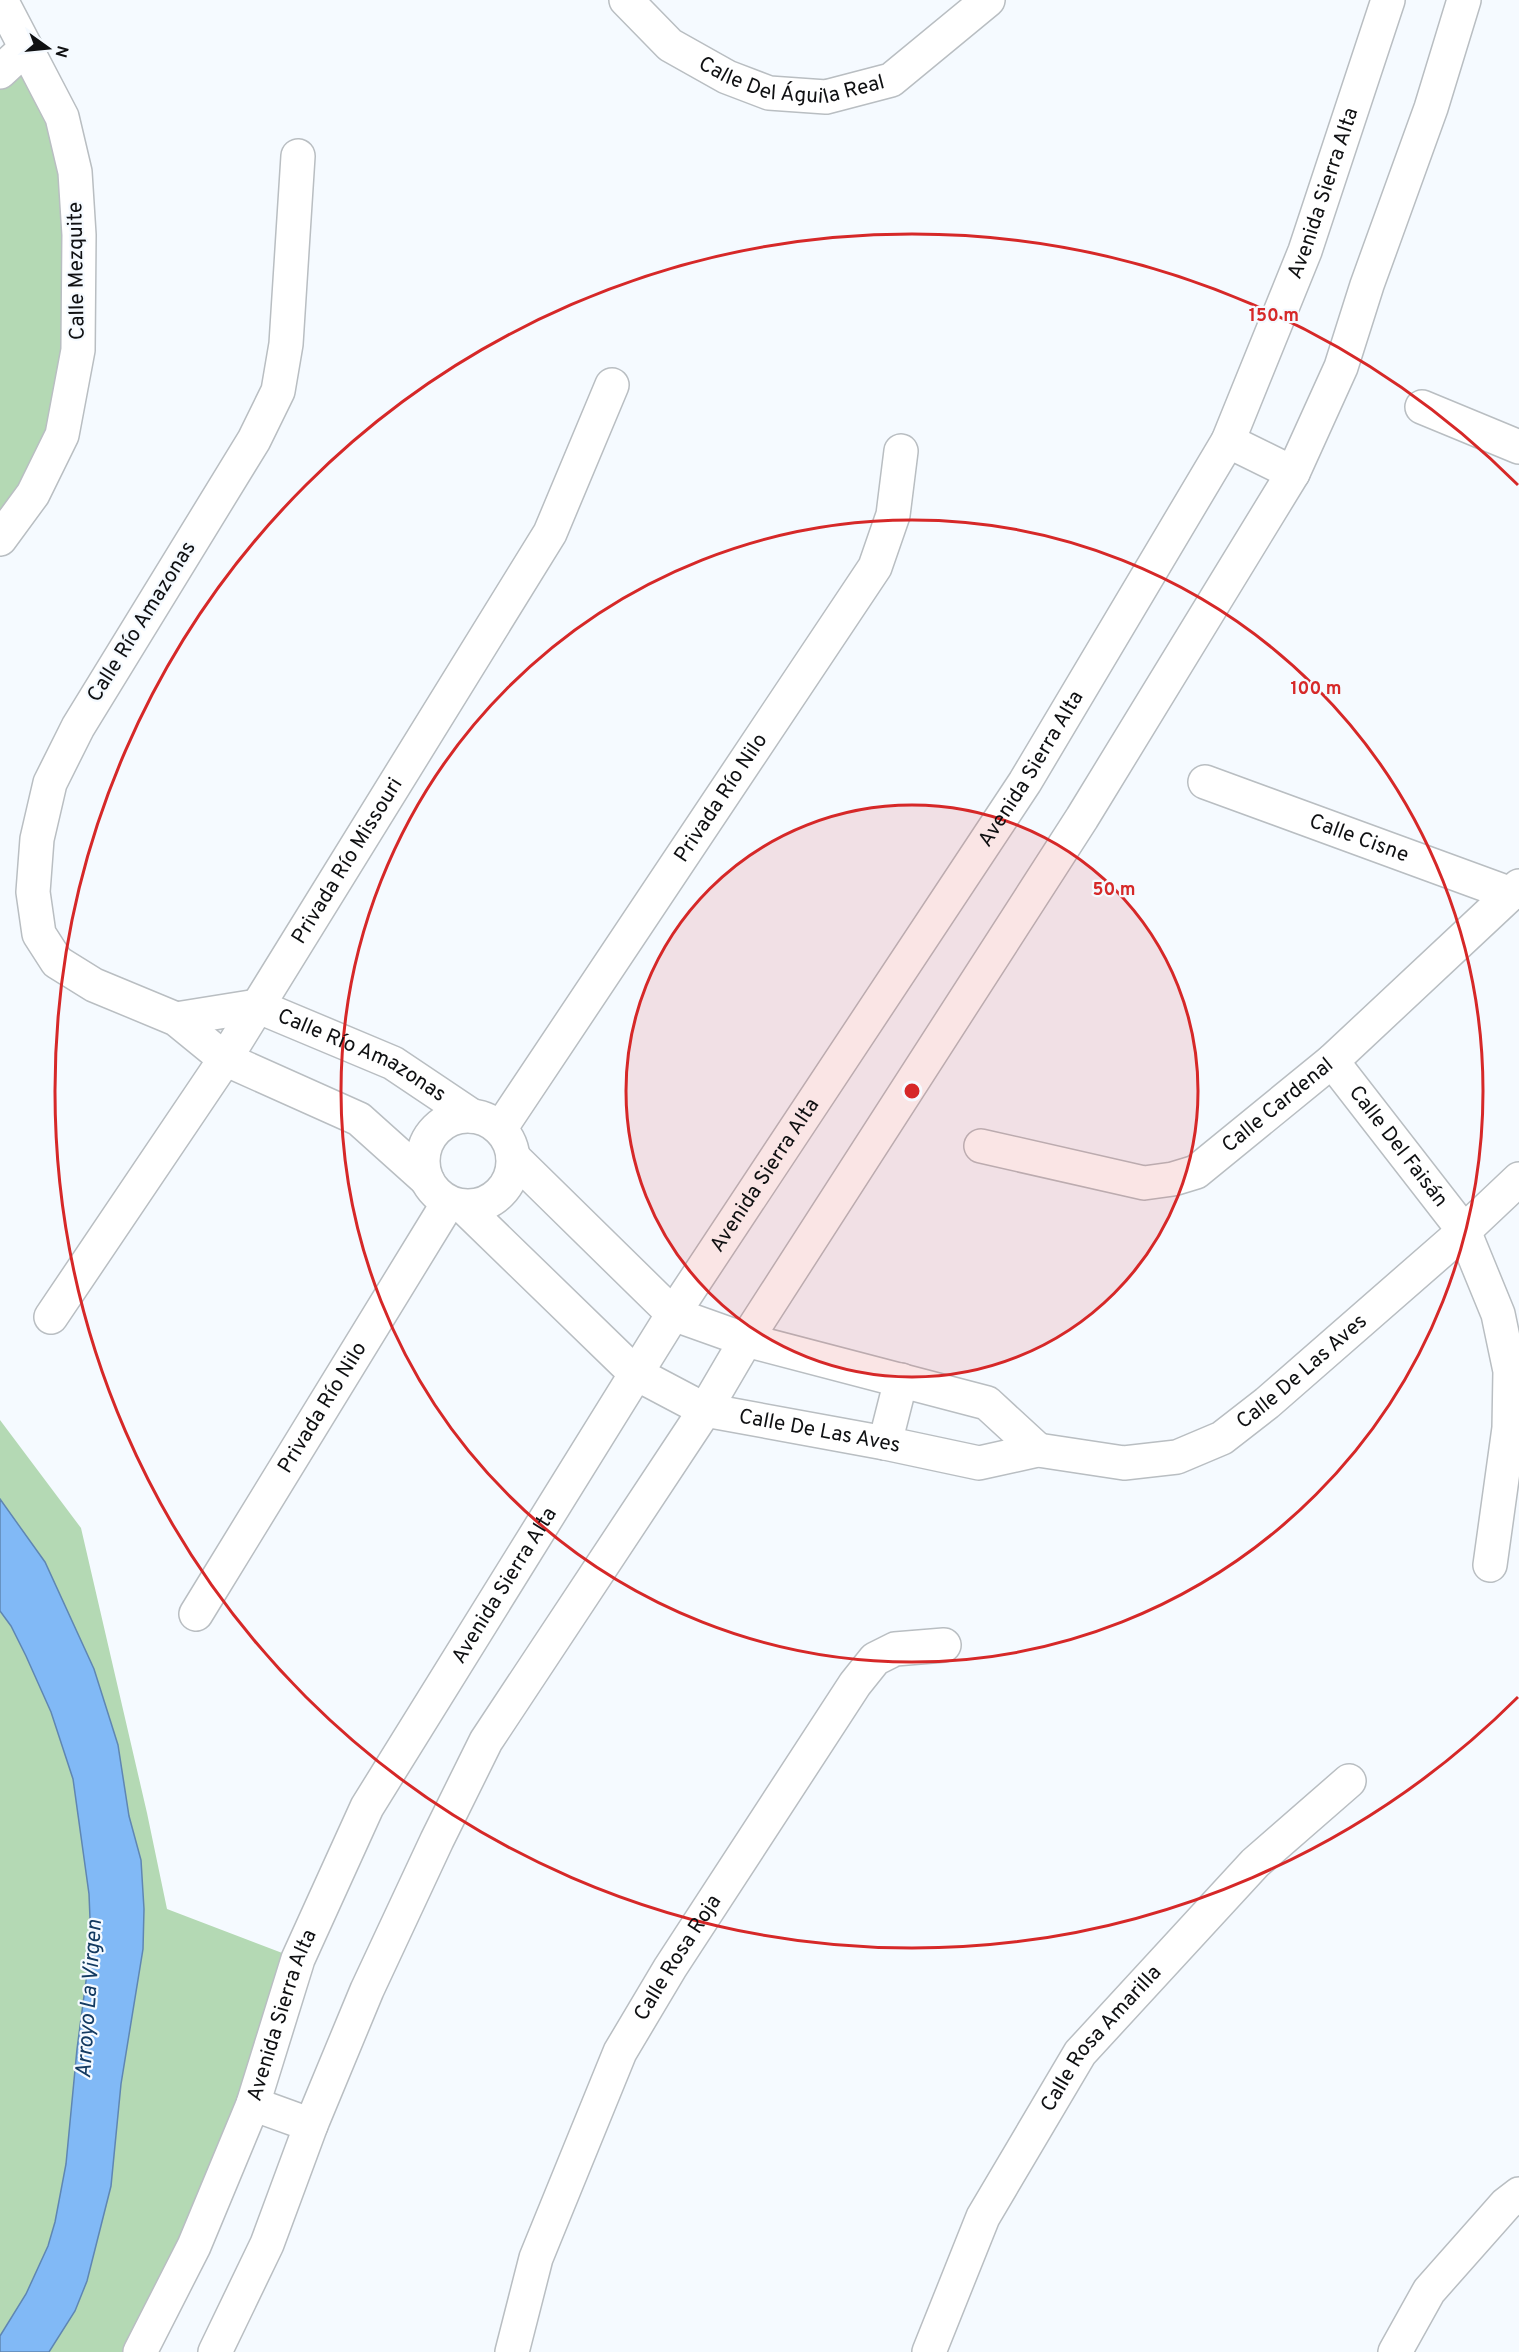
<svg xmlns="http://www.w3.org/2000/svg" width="1519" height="2352" font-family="Overpass,sans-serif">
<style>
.green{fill:#b4d9b4}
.water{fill:#81b9f6;stroke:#5f86b2;stroke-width:1.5}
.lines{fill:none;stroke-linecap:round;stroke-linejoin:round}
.minor-casing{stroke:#b9bec2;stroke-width:36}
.tertiary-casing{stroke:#b9bec2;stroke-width:36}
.minor{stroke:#fff;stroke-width:33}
.tertiary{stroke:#fff;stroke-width:33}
.ring{fill:none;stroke:#d62828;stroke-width:3}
.labels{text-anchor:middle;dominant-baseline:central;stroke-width:4.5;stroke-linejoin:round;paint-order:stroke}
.street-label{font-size:21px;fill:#0f1012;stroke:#f5faff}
.water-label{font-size:22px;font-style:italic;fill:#133a61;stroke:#f5faff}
.centre{fill:#d62828;stroke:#f5faff;stroke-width:3}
.ring-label{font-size:18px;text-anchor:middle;font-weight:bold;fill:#d62828;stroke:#f5faff;stroke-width:4.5;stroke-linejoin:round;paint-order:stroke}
</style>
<rect width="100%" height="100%" fill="#f5faff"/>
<g class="green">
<path d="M26,48L75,172L62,435L0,537V72Z"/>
<path d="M0,1420L81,1528L147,1813L167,1909L298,1959L141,2352H0Z"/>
</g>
<path class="water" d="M0,1499L45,1562L94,1669L118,1745L129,1816L141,1860L144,1909L143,1949L121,2084L111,2186L87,2281L75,2311L49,2352H0V2336L26,2294L48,2246L55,2222L66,2164L77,2049L91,1943L89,1894L73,1779L51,1712L26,1656L11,1626L0,1611Z"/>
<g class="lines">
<defs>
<g id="minor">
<path id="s1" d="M626,0L670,45L727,77L769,93L826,97L891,80L988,0"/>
<path d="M0,72L26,48"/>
<path d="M298,156L286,344L278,391L254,440L78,727L50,783L37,839L33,892L39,934L57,962L94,985L176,1019L225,1059L359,1119L427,1180"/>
<path d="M1422,407L1519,447"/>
<path d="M0,539L33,494L62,435L78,350L79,235L75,172L62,117L1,0"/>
<path id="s2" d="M1205,782L1511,894"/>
<path id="s3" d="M176,1019L257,1006L393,1063L472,1116"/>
<path id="s4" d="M1332,1061L1464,1231L1498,1314L1510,1371L1509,1428L1490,1565"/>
<circle cx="468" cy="1161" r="45"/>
<path id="s5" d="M500,1129L875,567L893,515L901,451"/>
<path id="s6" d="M981,1146L1144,1183L1173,1179L1196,1172L1332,1061L1519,886"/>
<path d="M513,1157L673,1314L746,1340L987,1403L1038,1450"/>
<path id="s7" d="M464,1207L635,1373L705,1410L885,1443L979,1463L1038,1450L1124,1463L1177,1457L1222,1438L1267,1403L1464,1231L1519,1179"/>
<path id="s8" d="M51,1317L225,1059L550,533L612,385"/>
<path d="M885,1443L901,1380"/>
<path id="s9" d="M196,1614L448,1203"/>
<path id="s10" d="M512,2352L536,2258L620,2052L670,1968L855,1684L875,1659L895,1649L944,1645"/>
<path id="s11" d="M929,2352L983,2217L1080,2053L1255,1863L1349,1781"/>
<path d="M1395,2352L1429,2291L1506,2204L1519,2194"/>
</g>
<g id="tertiary">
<path d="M1228,441L1293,473"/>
<path d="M253,2104L311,2125"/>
<path id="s12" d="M140,2352L194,2246L253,2104L298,1959L367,1807L673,1314L1025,782L1228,441L1305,251L1388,0"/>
<path d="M215,2352L267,2244L311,2125L367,1990L437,1840L486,1741L705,1410L746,1340L1082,818L1293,473L1341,367L1367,285L1431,108L1464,0"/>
</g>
</defs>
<use href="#minor" class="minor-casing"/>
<use href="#tertiary" class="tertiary-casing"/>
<use href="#minor" class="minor"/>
<use href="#tertiary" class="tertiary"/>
</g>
<circle cx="912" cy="1091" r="286" fill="#d62828" fill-opacity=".12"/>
<g class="ring">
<circle cx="912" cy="1091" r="286"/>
<circle cx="912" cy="1091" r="571"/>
<path d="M1518 1697A857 857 0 1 1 1518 485"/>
</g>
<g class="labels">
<g class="street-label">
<text stroke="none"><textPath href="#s1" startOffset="194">Calle Del Águila Real</textPath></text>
<text stroke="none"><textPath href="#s12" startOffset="2472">Avenida Sierra Alta</textPath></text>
<text transform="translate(77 271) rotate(-91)">Calle Mezquite</text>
<text transform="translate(142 622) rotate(-58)">Calle Río Amazonas</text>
<text stroke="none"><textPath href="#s12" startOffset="1824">Avenida Sierra Alta</textPath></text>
<text stroke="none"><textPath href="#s5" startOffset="398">Privada Río Nilo</textPath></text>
<text stroke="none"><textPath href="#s2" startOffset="164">Calle Cisne</textPath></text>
<text stroke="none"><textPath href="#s8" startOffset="544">Privada Río Missouri</textPath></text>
<text stroke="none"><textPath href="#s3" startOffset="198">Calle Río Amazonas</textPath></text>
<text stroke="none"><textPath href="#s6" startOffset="326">Calle Cardenal</textPath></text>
<text stroke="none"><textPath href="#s4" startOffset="108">Calle Del Faisán</textPath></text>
<text stroke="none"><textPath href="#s12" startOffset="1338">Avenida Sierra Alta</textPath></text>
<text stroke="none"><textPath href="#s7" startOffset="950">Calle De Las Aves</textPath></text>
<text stroke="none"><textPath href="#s9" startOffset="242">Privada Río Nilo</textPath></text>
<text stroke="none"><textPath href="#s7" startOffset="434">Calle De Las Aves</textPath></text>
<text stroke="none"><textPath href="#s12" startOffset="852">Avenida Sierra Alta</textPath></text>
<text stroke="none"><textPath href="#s10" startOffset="430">Calle Rosa Roja</textPath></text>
<text stroke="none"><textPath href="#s12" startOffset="366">Avenida Sierra Alta</textPath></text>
<text stroke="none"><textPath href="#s11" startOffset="360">Calle Rosa Amarilla</textPath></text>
</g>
<g class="water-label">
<text transform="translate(90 1999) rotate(-86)">Arroyo La Virgen</text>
</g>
</g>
<circle cx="912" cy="1091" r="9" class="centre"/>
<g class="ring-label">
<text x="1274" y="321">150 m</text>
<text x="1316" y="694">100 m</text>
<text x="1114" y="895">50 m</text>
</g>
<g transform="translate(48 48) rotate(105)" stroke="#f5faff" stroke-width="4.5" paint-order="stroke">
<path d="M0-4.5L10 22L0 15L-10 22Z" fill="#0f1012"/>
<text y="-9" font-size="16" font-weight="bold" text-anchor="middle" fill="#0f1012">N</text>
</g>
</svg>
